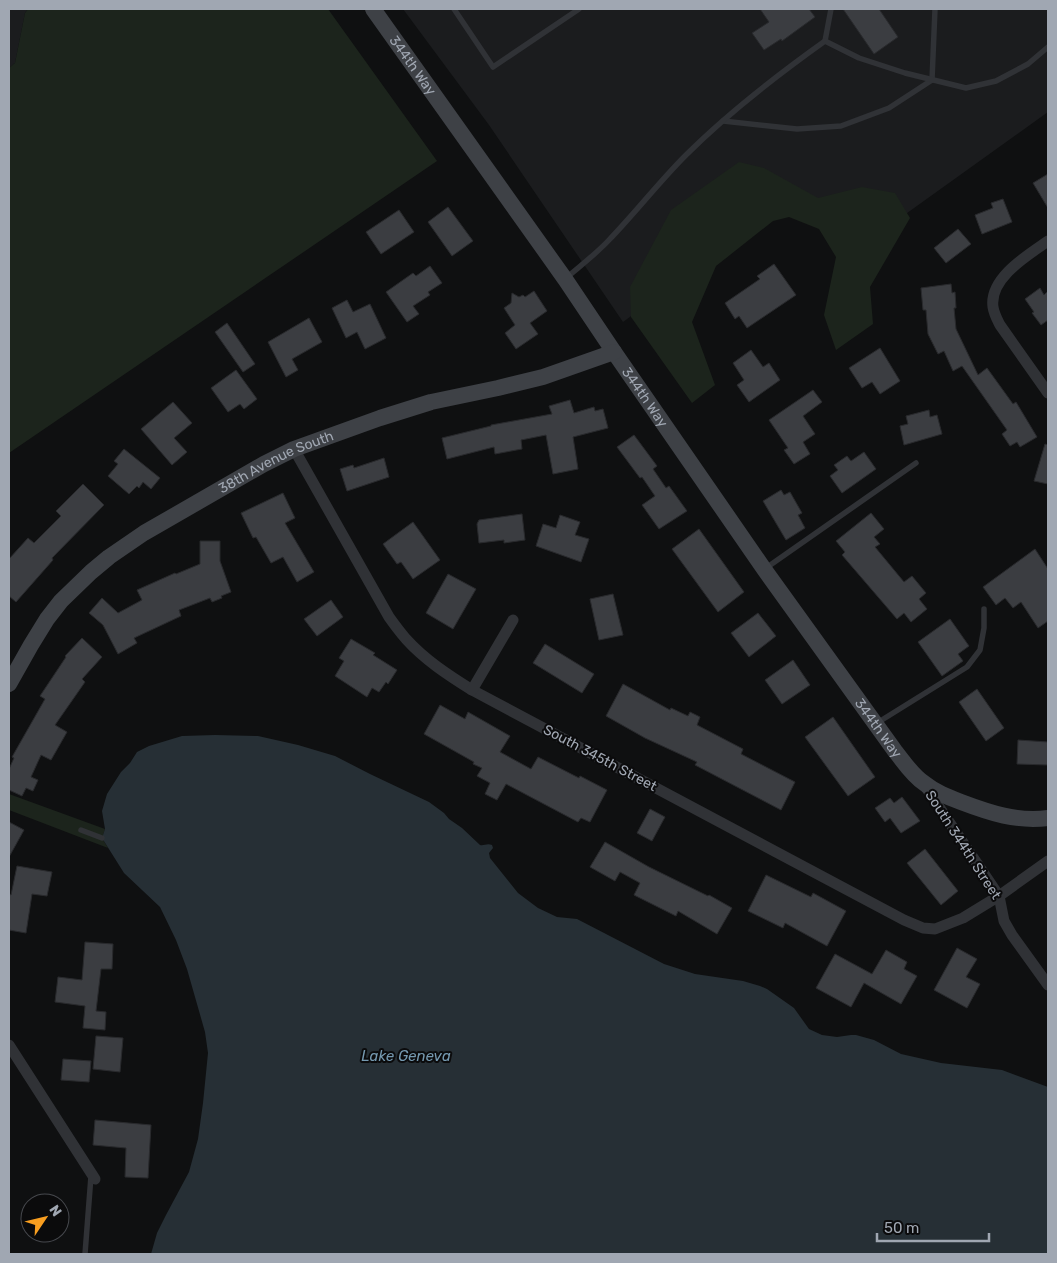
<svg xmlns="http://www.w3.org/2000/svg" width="1057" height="1263" font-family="Rubik,sans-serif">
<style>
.built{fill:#1b1c1e}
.green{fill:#1c241c}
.water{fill:#262f35}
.building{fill:#3b3d41;stroke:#292a2d}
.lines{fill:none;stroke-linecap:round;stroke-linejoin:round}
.lane{stroke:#303236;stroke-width:5.5}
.street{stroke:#303236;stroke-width:11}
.secondary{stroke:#3e4146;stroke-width:16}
.labels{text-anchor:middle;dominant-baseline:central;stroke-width:4;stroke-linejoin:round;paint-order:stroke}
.street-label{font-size:14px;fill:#a0a7b2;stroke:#0b0b0c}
.water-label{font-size:15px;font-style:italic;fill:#7599b0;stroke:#0b0b0c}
</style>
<rect width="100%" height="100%" fill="#0f1011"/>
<g class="built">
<path d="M9,9H28L25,13L15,63L9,68Z"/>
<path d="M403,9H1048V112L889,226L783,205L623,322L489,125Z"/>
</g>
<g class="green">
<path d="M28,9H328L437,161L9,453V68L15,63L25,13Z"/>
<path d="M739,162L764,168L818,198L862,187L895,193L910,218L870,287L873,324L836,350L824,315L836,257L819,229L789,217L773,221L716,266L692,322L715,385L692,403L631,317L630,287L671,210Z"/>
<path d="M9,794L105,829L102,838L108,848L9,810Z"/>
</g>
<path class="water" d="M215,735L258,736L298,745L335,756L370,774L429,802L444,813L449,819L462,828L480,845C484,846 487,843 492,845L493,848L489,853L490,858L518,893L538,908L557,917L577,919L664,964L695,974L743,981L760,986L767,989L794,1008L809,1029L822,1035L837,1037L851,1035H856L874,1040L901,1054L941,1063L1002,1070L1048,1087V1254H151L157,1233L166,1215L189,1172L198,1139L203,1103L208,1053L205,1032L187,969L176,940L160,907L124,873L102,838L105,829L102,811L107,794L121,772L130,763L137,752L149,746L182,736Z"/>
<g class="building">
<path d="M760,9H809L815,17L782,41L781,39L764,50L752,33L769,22Z"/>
<path d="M843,9H879L898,37L874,54Z"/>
<path d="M1048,174V208L1033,183Z"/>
<path d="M1003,199L1012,222L982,234L975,215L993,208L991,203Z"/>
<path d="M448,207L473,241L452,256L428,222Z"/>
<path d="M399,210L414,232L381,254L366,232Z"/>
<path d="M958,229L971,244L946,263L934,248Z"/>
<path d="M774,264L796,295L747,328L739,316L735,319L725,303L760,279L757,276Z"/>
<path d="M430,266L442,283L428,292L430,295L413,306L419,314L407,322L386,292L413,273L416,276Z"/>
<path d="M951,284L952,293L955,292L956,308H954L956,329L978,375L987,368L1013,404L1016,402L1037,437L1020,447L1017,442L1010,446L1002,434L1007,430L962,366L953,371L944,351L938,354L928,334L926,310H923L921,288Z"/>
<path d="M1040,288L1044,295L1048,291V320L1041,325L1032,313L1034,312L1025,299Z"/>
<path d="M534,291L547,311L530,323L538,334L516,349L505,333L515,325L504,308L511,303L512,293L519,297L523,295L525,297Z"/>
<path d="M347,300L353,312L370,304L386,338L365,349L357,332L346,338L332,308Z"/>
<path d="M309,318L322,342L292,359L298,370L286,377L268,342Z"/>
<path d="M227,323L255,364L243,372L215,332Z"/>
<path d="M880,348L900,381L880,394L872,382L862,388L849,368Z"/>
<path d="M751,350L763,367L769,363L780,380L749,402L737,385L744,380L733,363Z"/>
<path d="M236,370L257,399L244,409L240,404L228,412L211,388Z"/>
<path d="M813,390L822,402L803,416L815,434L803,442L810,454L794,464L784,450L788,448L769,420Z"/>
<path d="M570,400L574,413L594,407L595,411L603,409L608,428L573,437L578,469L553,474L546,435L521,440L522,449L495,454L494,447L447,459L442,438L491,426V425L552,414L549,406Z"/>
<path d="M173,402L192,423L174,438L187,452L172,465L141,429Z"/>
<path d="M929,410L930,417L937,415L942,434L904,445L900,426L908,424L906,416Z"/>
<path d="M634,435L657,466L653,469L666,488L669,486L687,511L659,529L642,505L655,496L642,477L640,478L617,447Z"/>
<path d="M1045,444L1048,445V484L1034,481Z"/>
<path d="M124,449L160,478L151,489L143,482L139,488L137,486L129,494L108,476L118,464L114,461Z"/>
<path d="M864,452L876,469L842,493L830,476L838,470L834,465L847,456L851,461Z"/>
<path d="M384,458L389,477L347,491L340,469L353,465L354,468Z"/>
<path d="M83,484L104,505L52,558L53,560L16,602L9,596V559L28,538L34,543L61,516L56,511Z"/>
<path d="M781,490L784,495L790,492L802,513L798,515L805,528L786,540L763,501Z"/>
<path d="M283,493L295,518L285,523L314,572L297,582L283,557L271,563L256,537L253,538L241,513Z"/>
<path d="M871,513L884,529L874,537L880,544L875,547L904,582L912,576L926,593L919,599L927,609L911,622L904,613L897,619L842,555L845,552L836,541Z"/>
<path d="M522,514L525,540L504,543V540L479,543L477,524L479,520Z"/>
<path d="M560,515L580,522L575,535L589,539L581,562L536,546L543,524L556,528Z"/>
<path d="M413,522L440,560L413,579L401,562L397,564L383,544Z"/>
<path d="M699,529L744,592L718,612L672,549Z"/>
<path d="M200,541H220V561L231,592L221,596L222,598L212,602L210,598L179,610L181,616L134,638L137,643L118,654L103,625L89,613L102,598L118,613L142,600L137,590L175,573L176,574L200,564Z"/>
<path d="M1035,549L1048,569V621L1038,628L1021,602L1013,608L1005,598L996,605L983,587Z"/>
<path d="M448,574L476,589L453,629L426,613Z"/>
<path d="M613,594L623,635L599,640L590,599Z"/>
<path d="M331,600L343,617L317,636L304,619Z"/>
<path d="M758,613L776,636L749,657L731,633Z"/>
<path d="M950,619L969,646L958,654L963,661L942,676L918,642Z"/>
<path d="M82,638L102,657L82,679L85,682L55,725L67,732L51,760L41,755L31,777L38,780L33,791L26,788L22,796L9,790V769L14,758L12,757L45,699L40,696L66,657L65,656Z"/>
<path d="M351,639L375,653L373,655L397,670L388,684L386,682L379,692L372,688L367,697L335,676L344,661L339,658Z"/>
<path d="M545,644L594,674L582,693L533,663Z"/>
<path d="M793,660L810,685L782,704L765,680Z"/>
<path d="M623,684L670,710L671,708L688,716L690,712L700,717L697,725L743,749L741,754L795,782L781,810L695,765L697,762L645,738L606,716Z"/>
<path d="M977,689L1004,728L986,741L959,702Z"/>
<path d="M440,705L465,719L468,712L510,736L500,752L531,769L538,757L579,778L580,776L607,790L590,822L581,818L578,822L506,784L497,800L485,794L490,783L477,776L482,768L473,764L474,762L424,734Z"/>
<path d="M833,717L875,777L848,796L805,737Z"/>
<path d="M1018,740L1048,742V765L1017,764Z"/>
<path d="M902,797L920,821L901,833L890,818L885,822L875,808L890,798L894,803Z"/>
<path d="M650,809L665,817L652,841L637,833Z"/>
<path d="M9,822L24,830L9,857Z"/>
<path d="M605,842L649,867L708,896L709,895L732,908L717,934L678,911L676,916L634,895L640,883L620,872L615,881L590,867Z"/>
<path d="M925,849L958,891L941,905L907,863Z"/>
<path d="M17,866L52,872L47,896L32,894L26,933L9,930V894L11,895Z"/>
<path d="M766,875L811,897L813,893L846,911L827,946L785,923L783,928L748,911Z"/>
<path d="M85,942L113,944L112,969H101L96,1011L106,1012L105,1030L83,1028L85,1006L55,1002L58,977L82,980Z"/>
<path d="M957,948L977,959L966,977L980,984L967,1008L934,990Z"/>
<path d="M886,950L907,962L904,969L917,976L901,1004L864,983L851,1007L816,988L835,954L872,974Z"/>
<path d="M96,1036L123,1038L120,1072L93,1069Z"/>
<path d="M63,1059L91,1061L89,1082L61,1080Z"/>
<path d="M95,1120L151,1125L148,1178L125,1177L126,1148L93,1145Z"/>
</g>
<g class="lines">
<g class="lane">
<path d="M454,9L493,67L579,9"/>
<path d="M825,41L831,9"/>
<path d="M932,80L935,9"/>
<path d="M723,121L797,129L841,126L889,108L932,80"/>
<path d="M566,278C580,266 596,254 609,240C636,212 659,182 686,155C729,112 776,76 825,41L859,58L905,73L966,88L996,81L1028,64L1048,47"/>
<path d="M766,568L916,463"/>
<path d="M877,723L967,667L980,650L984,628V609"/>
<path d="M81,830L102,838"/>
<path d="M85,1254L91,1176"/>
</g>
<g class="street">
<path d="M1048,241C1028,255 989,278 993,307C994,314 997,319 1000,325L1048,393"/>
<path d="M294,449L389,617C394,624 400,632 406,639C425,660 448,675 472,690L904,920L923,928L935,929L963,918L999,896L1048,861"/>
<path d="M472,690L513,620"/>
<path d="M925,786L999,896L1004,921L1012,935L1048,985"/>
<path d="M9,1045L95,1179"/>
</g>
<g class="secondary">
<path id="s1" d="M373,9L565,279L614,352L764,569L895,751C904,762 912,775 924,783C935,792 948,797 961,802C990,813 1017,822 1048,818"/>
<path id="s2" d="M9,684L31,645L47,619L61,601L91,572L109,557L144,533L264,464L294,449L380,418L431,402L498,388L543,377L614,352"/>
</g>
</g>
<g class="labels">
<g class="street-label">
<text stroke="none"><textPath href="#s1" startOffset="69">344th Way</textPath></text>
<text stroke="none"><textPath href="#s1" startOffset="474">344th Way</textPath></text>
<text stroke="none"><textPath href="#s2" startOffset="356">38th Avenue South</textPath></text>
<text stroke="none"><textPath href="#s1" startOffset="879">344th Way</textPath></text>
<text transform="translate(600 758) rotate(28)">South 345th Street</text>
<text transform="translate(963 845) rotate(57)">South 344th Street</text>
</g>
<g class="water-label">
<text x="406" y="1056">Lake Geneva</text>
</g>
</g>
<rect width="1057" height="1263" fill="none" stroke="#a0a7b2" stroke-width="20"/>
<g transform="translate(45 1218) rotate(55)"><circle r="24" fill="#0b0b0c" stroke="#47494e"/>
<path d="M0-4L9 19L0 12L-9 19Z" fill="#f89e20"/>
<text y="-8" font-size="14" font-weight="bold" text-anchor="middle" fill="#a0a7b2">N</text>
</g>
<path d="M877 1233v8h112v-8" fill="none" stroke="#a0a7b2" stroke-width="2.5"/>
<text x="884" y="1233" font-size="15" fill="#a0a7b2" stroke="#0b0b0c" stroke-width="4" paint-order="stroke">50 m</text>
</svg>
